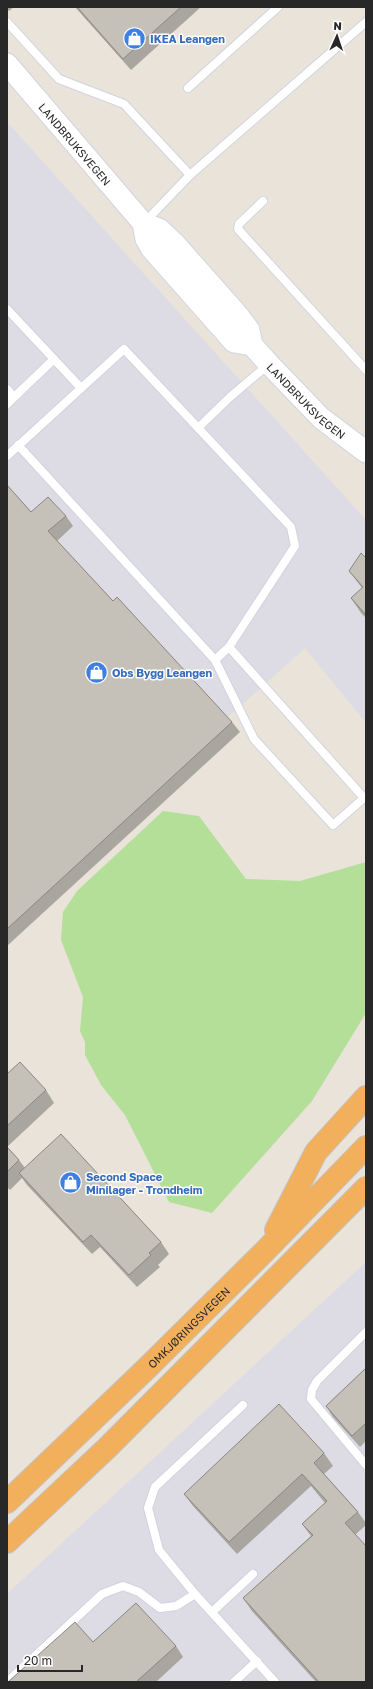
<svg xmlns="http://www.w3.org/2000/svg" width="373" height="1689" font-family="'Golos Text',sans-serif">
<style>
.industrial{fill:#dddbe3}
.green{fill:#b3df98}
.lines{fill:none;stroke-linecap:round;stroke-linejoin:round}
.service-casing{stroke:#d0d4e1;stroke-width:10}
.tertiary-casing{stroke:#d0d4e1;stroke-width:23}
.trunk-casing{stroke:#c3c3c3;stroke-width:24}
.service{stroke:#fff;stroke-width:8}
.tertiary{stroke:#fff;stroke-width:21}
.trunk{stroke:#f2af5c;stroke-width:22}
.wall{fill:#a9a69f}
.building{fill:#c5c1b9;stroke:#8a8782}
.labels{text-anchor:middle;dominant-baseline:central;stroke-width:3;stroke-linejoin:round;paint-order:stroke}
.shop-label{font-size:11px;font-weight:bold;fill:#366cbe;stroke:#fff;text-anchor:start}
.street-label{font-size:11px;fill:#282828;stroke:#fff}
</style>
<rect width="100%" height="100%" fill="#eae3da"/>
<g class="industrial">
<path d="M7,122L366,520V723L305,648L7,915Z"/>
<path d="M366,1262V1682H7V1594Z"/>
</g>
<path class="green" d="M163,811L199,816L246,879L300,881L366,862V1013L312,1101L212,1213L169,1202L125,1115L101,1085L85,1055V1042L80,1031L83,997L61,940L63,912L77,891Z"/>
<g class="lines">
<defs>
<g id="service">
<path d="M7,22L59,79L124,104L190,175"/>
<path d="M188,88L278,7"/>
<path d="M263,201L239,224L238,229L366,370"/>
<path d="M144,223L190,175L366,22"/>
<path d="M7,309L81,388"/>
<path d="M7,389L14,397"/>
<path d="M7,404L54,359"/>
<path d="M198,428L230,397L269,364"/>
<path d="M18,445L215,660L229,647"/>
<path d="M7,456L124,349L291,527L295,546L229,647L364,798L333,825L254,739L215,660"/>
<path d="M366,1332L317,1381L312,1390L311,1399L366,1465"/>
<path d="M243,1405L155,1487L148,1508L159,1550L195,1594L275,1682"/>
<path d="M212,1612L253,1574"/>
<path d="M7,1682L102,1594L123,1586L139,1592L160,1608L176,1606L195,1594"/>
<path d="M234,1682L257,1661"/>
</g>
<g id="tertiary">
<path id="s1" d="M7,64L143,223L159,229L175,244L236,313L249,330L252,345L269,364L321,418L366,452"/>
<path d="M143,223L146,239L151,248L234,342L252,345"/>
</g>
<g id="trunk">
<path d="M276,1230L316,1152L366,1097"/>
<path id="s2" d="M7,1502L146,1369L266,1250L366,1147"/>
<path d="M7,1542L107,1448L366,1188"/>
</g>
</defs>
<use href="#service" class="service-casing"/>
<use href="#tertiary" class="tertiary-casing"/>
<use href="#trunk" class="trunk-casing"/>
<use href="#service" class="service"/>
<use href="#tertiary" class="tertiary"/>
<use href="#trunk" class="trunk"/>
</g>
<g class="wall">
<path d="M7,7H14L9,11L7,9Z"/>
<path d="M75,7H201L131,70Z"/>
<path d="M7,485L31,512L66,516L73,526L57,541L113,601L232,722L240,732L7,946Z"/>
<path d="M366,558V618L361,613L351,598L362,588L349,571Z"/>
<path d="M7,1074L46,1090L54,1103L7,1147Z"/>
<path d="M7,1147L19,1160L25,1168L161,1242L169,1254L158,1265L160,1267L137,1287L100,1247L92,1254L27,1185L22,1178L10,1190L7,1187Z"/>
<path d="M366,1368V1441L360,1447L333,1417L326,1406Z"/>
<path d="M324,1453L333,1466L324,1474L358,1512L366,1523V1525L355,1535L366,1682H316L252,1611L243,1598L311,1536L302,1524L325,1503L311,1486L237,1554L193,1506L184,1494Z"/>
<path d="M93,1642L176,1646L183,1657L156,1682H8Z"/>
</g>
<g class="building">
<path d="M77,7H181L123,59Z"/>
<path d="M7,485L31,512L48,497L66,516L48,531L113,601L117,597L232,722L7,929Z"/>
<path d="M361,553L366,558V615L351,598L363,587L349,571Z"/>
<path d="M20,1062L46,1090L7,1126V1074Z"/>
<path d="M61,1134L161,1242L149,1253L151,1255L129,1275L91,1235L83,1242L19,1173Z"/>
<path d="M7,1147L19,1160L7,1172Z"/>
<path d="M366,1368V1423L352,1436L326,1406Z"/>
<path d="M279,1404L324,1453L314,1463L358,1512L345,1523L366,1546V1682H319L243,1598L313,1535L302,1524L327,1501L302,1474L229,1542L184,1494Z"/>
<path d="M136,1603L176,1646L136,1682H8L75,1622L93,1642Z"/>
</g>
<defs>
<symbol id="shop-disc" viewBox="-11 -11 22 22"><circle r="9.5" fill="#3f7fe0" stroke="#fff"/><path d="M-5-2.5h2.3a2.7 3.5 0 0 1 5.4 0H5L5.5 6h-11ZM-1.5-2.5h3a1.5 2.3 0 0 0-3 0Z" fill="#fff"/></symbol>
</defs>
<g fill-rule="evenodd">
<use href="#shop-disc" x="122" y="26" width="25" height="25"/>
<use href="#shop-disc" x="84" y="660" width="25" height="25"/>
<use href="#shop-disc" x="58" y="1170" width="25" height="25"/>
</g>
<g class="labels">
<g class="shop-label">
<text x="150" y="38">IKEA Leangen</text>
<text x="112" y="672">Obs Bygg Leangen</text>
<text x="86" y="1176">Second Space<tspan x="86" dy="13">Minilager - Trondheim</tspan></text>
</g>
<g class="street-label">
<text stroke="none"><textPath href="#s1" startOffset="105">LANDBRUKSVEGEN</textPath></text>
<text stroke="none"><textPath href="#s1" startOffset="455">LANDBRUKSVEGEN</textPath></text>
<text stroke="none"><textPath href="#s2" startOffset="252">OMKJØRINGSVEGEN</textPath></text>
</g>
</g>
<rect width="373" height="1689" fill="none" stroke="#282828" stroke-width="16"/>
<g transform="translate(337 36) rotate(3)" stroke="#ffffff" stroke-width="3" paint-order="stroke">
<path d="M0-3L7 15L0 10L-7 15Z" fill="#282828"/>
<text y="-6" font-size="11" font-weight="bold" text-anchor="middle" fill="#282828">N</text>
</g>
<path d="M18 1665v6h64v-6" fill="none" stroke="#282828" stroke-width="2"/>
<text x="24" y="1665" font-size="12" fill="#282828" stroke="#ffffff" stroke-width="3" paint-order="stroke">20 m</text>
</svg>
